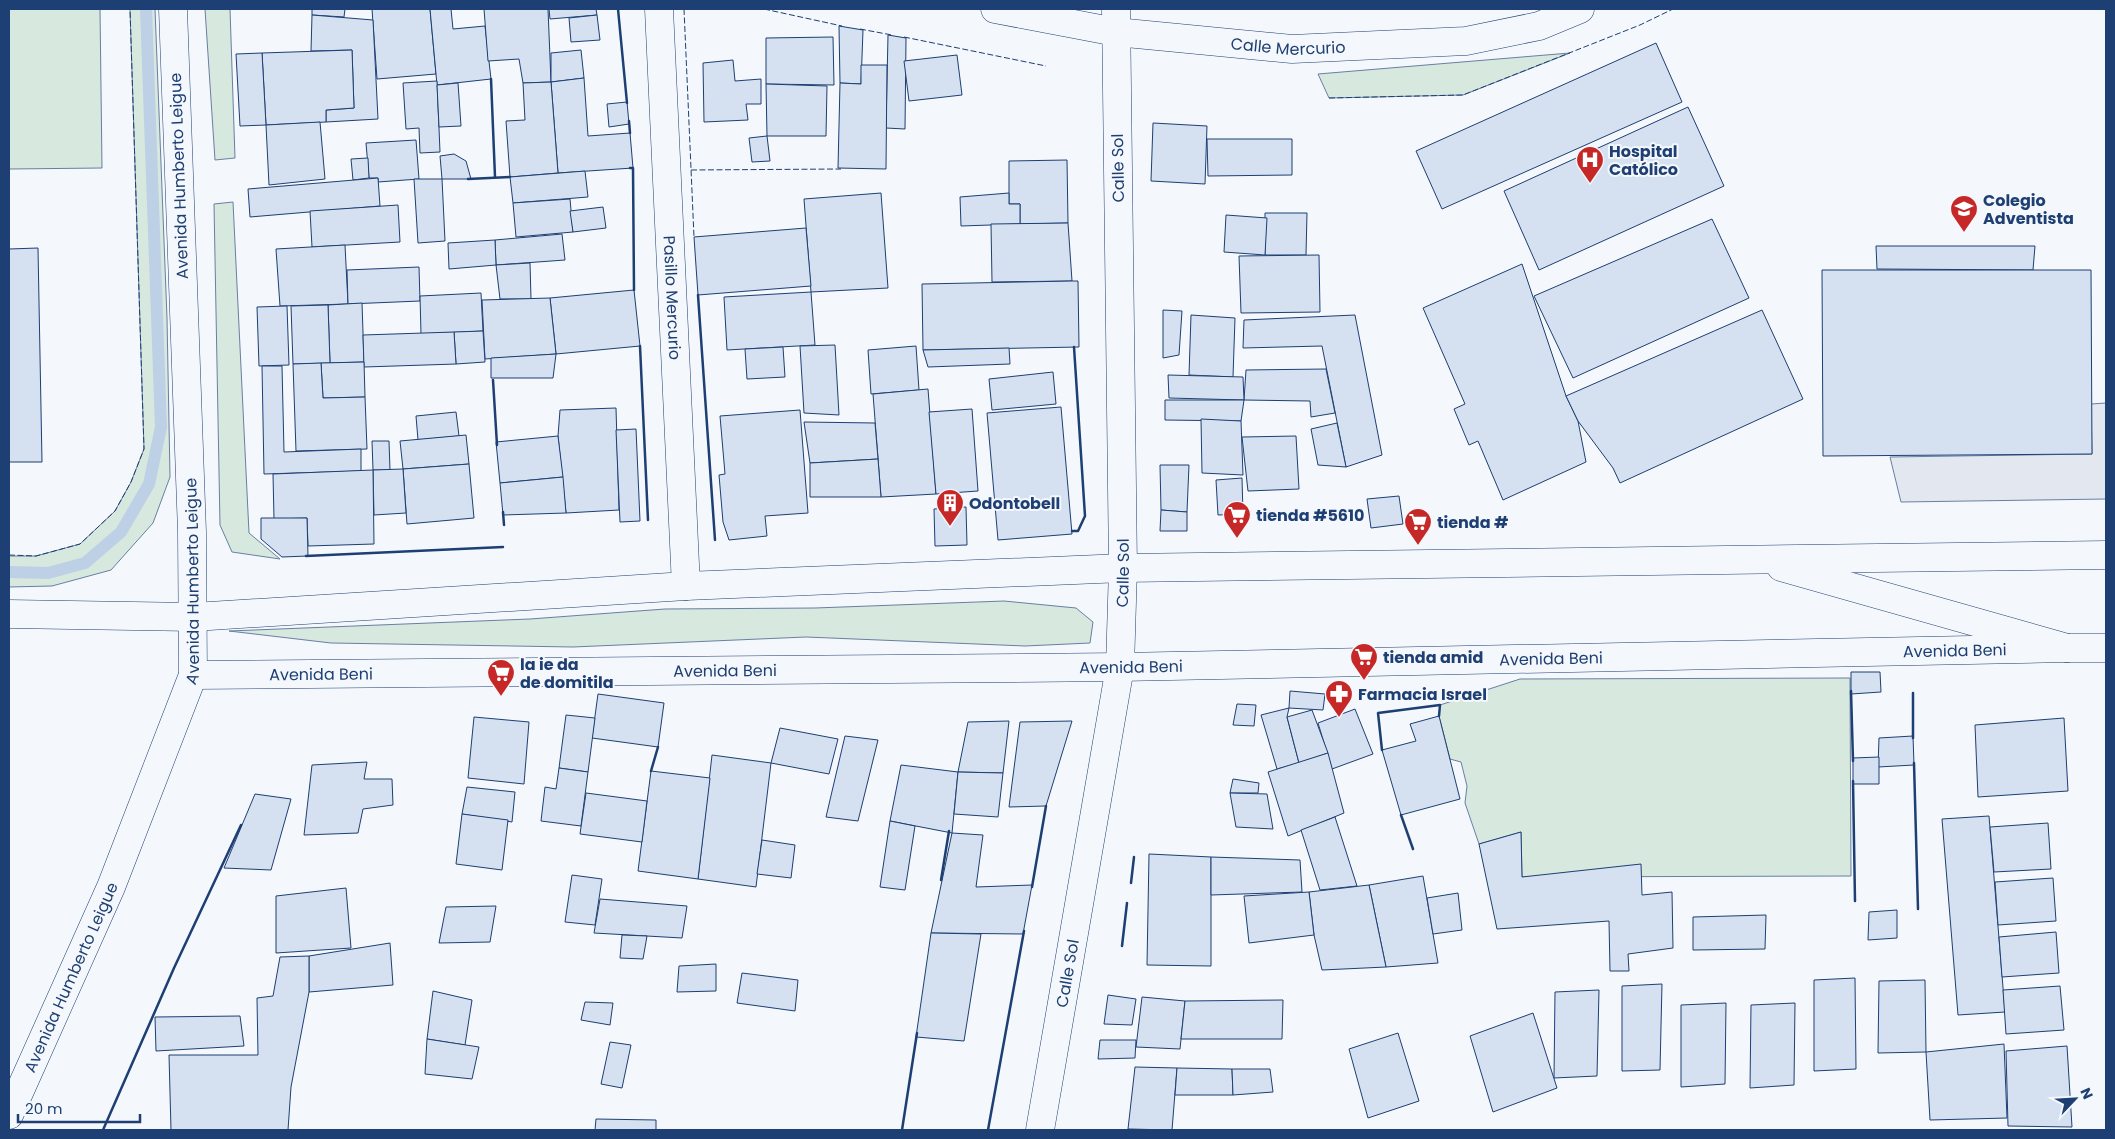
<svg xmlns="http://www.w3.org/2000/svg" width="2115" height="1139" font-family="Poppins,sans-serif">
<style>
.green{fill:#d7e8df;stroke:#687fa3}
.parking{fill:#e3e8f0;stroke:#687fa3}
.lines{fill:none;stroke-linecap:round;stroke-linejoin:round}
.stream{stroke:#bed0e5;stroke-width:12}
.building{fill:#d5e0f0;stroke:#1d3f73}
.minor-casing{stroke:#1d3f73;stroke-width:29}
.minor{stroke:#f4f7fb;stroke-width:28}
.fence{stroke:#1d3f73;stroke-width:1;stroke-dasharray:6 2.5;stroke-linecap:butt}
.wall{stroke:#1d3f73;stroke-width:2.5}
.labels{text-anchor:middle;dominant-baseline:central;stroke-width:4;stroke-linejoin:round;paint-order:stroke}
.street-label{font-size:16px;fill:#1d3f73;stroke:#f4f7fb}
.poi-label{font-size:16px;font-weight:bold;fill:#1d3f73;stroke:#f4f7fb;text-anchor:start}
</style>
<rect width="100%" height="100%" fill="#f4f7fb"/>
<g class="green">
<path d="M9,9H100L102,168L9,169Z"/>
<path d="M130,9H155L167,318L170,477L153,523L111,570L52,586L9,587V556H36L80,544L115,511L131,482L144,449Z"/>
<path d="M205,9H230L235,158L215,160Z"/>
<path d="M1570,53L1463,95L1329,98L1318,74Z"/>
<path d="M233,202L249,533L280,559L232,552L220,525L214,204Z"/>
<path d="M1004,601L1076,608L1093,622L1090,643L1025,646L806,637L573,647L331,643L229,631L530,619L665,609L815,608Z"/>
<path d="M1850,678L1851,876L1522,877L1521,832L1479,844L1465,803L1467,786L1461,762L1450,759L1439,716L1440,705L1520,679Z"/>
</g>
<path class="parking" d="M2106,403V499L1901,502L1890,457L2092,454L2091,404Z"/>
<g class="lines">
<path class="stream" d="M9,572L48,573L85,563L121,532L149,484L161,427L146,9"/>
</g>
<g class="building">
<path d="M312,9H345L344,17L312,15Z"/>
<path d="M372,9H430L436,74L377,79Z"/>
<path d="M430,9H451L453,29L485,26L491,79L437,85Z"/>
<path d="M484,9H548L551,82L523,83L519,59L488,61Z"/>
<path d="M549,9H596L597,15L550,19Z"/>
<path d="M312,15L373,20L378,119L326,122V110L354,108L352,50L311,51Z"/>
<path d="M597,15L600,40L571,42L569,18Z"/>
<path d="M839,26L863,30L861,84L840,83Z"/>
<path d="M888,35L906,38L905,129L886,128Z"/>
<path d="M833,37L834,85L766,84V38Z"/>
<path d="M1656,43L1682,102L1442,209L1416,151Z"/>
<path d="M352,50L354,108L326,110V122L266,125L262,53Z"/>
<path d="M581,50L584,78L551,82V53Z"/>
<path d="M262,53L266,125L240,126L236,54Z"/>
<path d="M957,55L962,95L909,101L904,61Z"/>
<path d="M733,60L735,81L761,79V104H746L748,120L704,122L703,63Z"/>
<path d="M861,65H887L886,169L838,168L840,83L861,84Z"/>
<path d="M584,78L588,136L630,133L633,168L558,173L551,82Z"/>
<path d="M437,81L440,152L420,153L419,128L406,129L403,83Z"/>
<path d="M551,82L558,173L510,177L506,121L525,120L523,83Z"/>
<path d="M458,83L461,126L439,127L437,85Z"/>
<path d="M766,84L827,86L826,136H767Z"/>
<path d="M627,102L629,124L609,127L607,104Z"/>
<path d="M1688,107L1724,186L1539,270L1504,191Z"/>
<path d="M320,122L325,179L269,185L266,125Z"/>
<path d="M1153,123L1207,126L1205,184L1151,181Z"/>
<path d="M767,136L770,161L752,162L749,138Z"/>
<path d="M1207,139H1292V175L1208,176Z"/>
<path d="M416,140L419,179L378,182V178H369L366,143Z"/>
<path d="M454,154L466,161L471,179H442L440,156Z"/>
<path d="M368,158L369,178L353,180L351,159Z"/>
<path d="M1067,160L1068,223L1020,224V204H1009V161Z"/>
<path d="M585,171L588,197L513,203L510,177Z"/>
<path d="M378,178L380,206L250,217L248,189Z"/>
<path d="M414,179H442L445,241L418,243Z"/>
<path d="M881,193L888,288L811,292L804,199Z"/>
<path d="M1009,193V204H1020V224L961,226L960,197Z"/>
<path d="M570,199L573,232L516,237L513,203Z"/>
<path d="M398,205L400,242L312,247L310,211Z"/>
<path d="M603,207L606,228L573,232L570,211Z"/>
<path d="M1265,213H1307L1306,255H1265Z"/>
<path d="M1226,215L1267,218L1265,255L1224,252Z"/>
<path d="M1712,219L1749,298L1573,378L1534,296Z"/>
<path d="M1068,223L1072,281L992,282L991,224Z"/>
<path d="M806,228L811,286L698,295L694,237Z"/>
<path d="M562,234L565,260L496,265L495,240Z"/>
<path d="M495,240L496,265L449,269L448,243Z"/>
<path d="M345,245L348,304L280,306L276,249Z"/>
<path d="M1876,246H2035L2033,270L1877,269Z"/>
<path d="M38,248L42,462H9V249Z"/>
<path d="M1319,255L1320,312L1241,313L1239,256Z"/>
<path d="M530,263L531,299H500L496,265Z"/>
<path d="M1522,264L1566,396L1578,421L1586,462L1503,500L1478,441L1469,445L1454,409L1465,404L1423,308Z"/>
<path d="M419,267L420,301L348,304L347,270Z"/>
<path d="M1822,270H2091L2092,454L1823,456Z"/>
<path d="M1072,281H1078L1079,347L923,350L922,284Z"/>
<path d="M634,290L640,346L556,354L550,298Z"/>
<path d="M811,292L815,345L727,350L724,297Z"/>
<path d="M481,293L483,331L421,334L420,296Z"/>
<path d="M550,298L556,354L485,359L482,300Z"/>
<path d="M362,303L364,362L330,363L328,305Z"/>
<path d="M328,305L330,363L293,364L291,306Z"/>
<path d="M287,306L289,365L259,366L257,307Z"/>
<path d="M1163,310L1182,311L1179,355L1163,358Z"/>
<path d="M1762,310L1803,399L1620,483L1613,468L1578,421L1566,396Z"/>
<path d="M1191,315L1235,318L1233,377L1189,375Z"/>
<path d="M1355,315L1382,455L1346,467L1322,346L1243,348L1244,320Z"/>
<path d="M483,331L485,362L456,364L454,332Z"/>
<path d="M454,332L456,364L364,367L363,335Z"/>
<path d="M835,345L839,415L804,413L800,346Z"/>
<path d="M916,346L919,390L871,394L868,350Z"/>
<path d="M783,347L785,377L747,379L745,349Z"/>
<path d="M1009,348L1010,364L928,367L923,350Z"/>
<path d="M556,354L553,378H491V358Z"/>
<path d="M364,362L365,397L323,398L321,363Z"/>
<path d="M321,363L323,398L365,397L367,449L296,451L293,364Z"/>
<path d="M262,366H282L284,452L361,449V471L264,474Z"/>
<path d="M1326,369L1335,413L1311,417L1310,401L1244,400L1246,370Z"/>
<path d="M1053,372L1056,404L992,410L989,379Z"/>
<path d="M1168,375L1243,377L1244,400L1169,398Z"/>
<path d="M928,389L936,494L881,497L873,394Z"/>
<path d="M1165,400H1244L1241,421L1165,420Z"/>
<path d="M1061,407L1072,534L998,540L987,413Z"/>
<path d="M616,408L619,510L566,513L558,436L560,410Z"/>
<path d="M972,409L978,491L936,494L929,412Z"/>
<path d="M800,410L808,513L765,516L767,536L729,540L723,522L719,475L725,474L720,416Z"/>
<path d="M456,412L459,436L418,440L416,416Z"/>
<path d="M1201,419L1241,421L1243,475L1202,473Z"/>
<path d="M804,422L875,423L878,459L810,463Z"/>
<path d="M1337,423L1346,467L1318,465L1311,429Z"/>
<path d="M636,429L640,521L620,522L616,430Z"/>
<path d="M466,435L469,464L403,469L400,441Z"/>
<path d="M558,436L563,477L500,483L496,442Z"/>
<path d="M1296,436L1299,489L1248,491L1242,437Z"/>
<path d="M372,441H389L390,470H373Z"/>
<path d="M878,459L881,497H810V463Z"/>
<path d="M469,464L474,518L407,524L403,469Z"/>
<path d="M1160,465H1189L1187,512L1161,510Z"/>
<path d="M403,469L406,513L374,515L373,470Z"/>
<path d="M373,470L374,544L308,546L307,518L274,519L273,474Z"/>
<path d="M563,477L566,513L503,515L500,483Z"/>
<path d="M1242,478L1243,514L1218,515L1216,480Z"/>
<path d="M1399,496L1403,524L1371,528L1367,499Z"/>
<path d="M966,507L967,545L935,546L934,509Z"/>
<path d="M1161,510L1187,512V531H1160Z"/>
<path d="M261,518H307L308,556L282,557L261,539Z"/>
<path d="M1851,672H1880L1881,692L1851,694Z"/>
<path d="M1290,691L1325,694L1323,710L1289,708Z"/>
<path d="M598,694L664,703L658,747L592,738Z"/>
<path d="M1237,704L1256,705L1254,726L1233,725Z"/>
<path d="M1289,708L1287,717L1299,763L1277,769L1261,715Z"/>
<path d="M1355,709L1373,754L1332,769L1318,723Z"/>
<path d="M1312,710L1328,753L1299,763L1287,717Z"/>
<path d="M566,715L595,718L588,772L559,768Z"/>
<path d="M1439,716L1460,799L1401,815L1382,750L1416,741L1410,724Z"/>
<path d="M474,717L529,722L524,784L468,778Z"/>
<path d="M2064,718L2068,791L1978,797L1975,725Z"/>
<path d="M1009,721L1003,773L958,772L968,722Z"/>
<path d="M1072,721L1046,806L1009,807L1020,722Z"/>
<path d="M780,728L838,739L829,774L771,763Z"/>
<path d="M845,736L878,740L858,821L826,817Z"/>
<path d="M1913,736L1914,765L1878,767L1879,738Z"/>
<path d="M1328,753L1344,813L1288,836L1268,772Z"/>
<path d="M712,755L771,763L756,887L698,879Z"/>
<path d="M1879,757V784H1853V758Z"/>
<path d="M367,762L364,779H392L393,805L363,809L358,833L304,835L312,765Z"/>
<path d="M901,765L958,772L952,833L890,821Z"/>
<path d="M559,768L588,772L581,826L541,821L545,787L556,789Z"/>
<path d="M651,771L710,778L698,879L638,871Z"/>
<path d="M958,772L1003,773L998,817L954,814Z"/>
<path d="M1233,779L1259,783L1258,793H1230Z"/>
<path d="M467,787L515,792L512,822L462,814Z"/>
<path d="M586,793L647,801L642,842L580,834Z"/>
<path d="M1230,793L1267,794L1273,829L1236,827Z"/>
<path d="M255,794L291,799L271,870L224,868Z"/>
<path d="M462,814L508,820L502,870L456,864Z"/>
<path d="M1989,816L2005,1012L1958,1015L1942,819Z"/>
<path d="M1335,817L1357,886L1320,890L1301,830Z"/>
<path d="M890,821L915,826L905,890L880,887Z"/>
<path d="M2048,823L2051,869L1994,872L1990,827Z"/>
<path d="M1521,832L1522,877L1641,864L1642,895L1672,892L1673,948L1628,954L1629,971H1610L1609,921L1497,929L1479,844Z"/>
<path d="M952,833L983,835L976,887L1032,885L1023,934L931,933Z"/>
<path d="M762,840L795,845L791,878L757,874Z"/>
<path d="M1149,854L1211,857V966L1147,965Z"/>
<path d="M1211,857L1300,860L1302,892L1211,895Z"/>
<path d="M572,875L602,879L595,925L565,922Z"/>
<path d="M1423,876L1438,963L1386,967L1369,885Z"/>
<path d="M2053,878L2056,921L1998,925L1995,882Z"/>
<path d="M1369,885L1386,967L1322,970L1314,935L1309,892Z"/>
<path d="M346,888L351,948L276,953V896Z"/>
<path d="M1309,892L1314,935L1249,943L1244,896Z"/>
<path d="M1458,893L1462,930L1433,934L1427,898Z"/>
<path d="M600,899L687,906L682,938L594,933Z"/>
<path d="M496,906L490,942L439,943L446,907Z"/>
<path d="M1897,910V938L1868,940L1869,912Z"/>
<path d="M1766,915L1765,949L1693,950V917Z"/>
<path d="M2056,932L2059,973L2002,977L1999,937Z"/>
<path d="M931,933L981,934L964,1041L916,1037Z"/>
<path d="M622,935L647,936L643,959L620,958Z"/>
<path d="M390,943L393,985L309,992V956Z"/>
<path d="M309,956V992L291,1087L288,1130H171L169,1055H258L257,998L273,996L280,957Z"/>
<path d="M716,964V991L677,992L679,966Z"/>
<path d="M742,973L798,980L795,1011L737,1003Z"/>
<path d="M1855,978L1856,1069L1814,1071V980Z"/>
<path d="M1925,980L1926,1052L1878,1053L1879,981Z"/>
<path d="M1662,984L1660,1070L1622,1071V986Z"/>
<path d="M2060,986L2064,1030L2006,1034L2003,990Z"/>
<path d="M1599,990L1597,1076L1554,1078L1555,992Z"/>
<path d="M433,991L472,1000L465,1045L427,1039Z"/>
<path d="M1108,995L1136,999L1132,1025L1104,1024Z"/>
<path d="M1142,997L1185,1001L1180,1049L1136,1047Z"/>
<path d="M1283,1000L1282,1039H1181L1185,1001Z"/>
<path d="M585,1002L613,1003L610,1025L581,1020Z"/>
<path d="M1726,1003L1725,1084L1681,1087V1005Z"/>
<path d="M1795,1003L1794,1085L1750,1088L1751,1005Z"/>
<path d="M1533,1013L1557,1088L1493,1112L1470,1036Z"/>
<path d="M240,1016L244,1046L156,1051L155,1017Z"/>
<path d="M1398,1033L1419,1101L1368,1118L1349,1049Z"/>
<path d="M427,1039L479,1047L472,1079L425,1074Z"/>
<path d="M1100,1040H1136L1135,1058L1098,1059Z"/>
<path d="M610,1042L631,1045L622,1088L601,1084Z"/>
<path d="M2004,1044L2007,1118L1930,1120L1926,1052Z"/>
<path d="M2067,1046L2072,1127L2008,1126L2006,1051Z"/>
<path d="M1135,1067L1177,1068L1172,1130L1128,1129Z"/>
<path d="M1177,1068L1232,1069L1233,1095H1175Z"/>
<path d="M1232,1069H1270L1273,1092L1233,1095Z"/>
<path d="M596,1119L656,1120V1130H595Z"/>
</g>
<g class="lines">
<defs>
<g id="minor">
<path id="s1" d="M659,9L686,586"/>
<path id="s2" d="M995,9L1116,32L1292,49L1466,41L1539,26L1580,9"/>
<path d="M1781,567L2067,648H2106"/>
<path d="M9,614L194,617L686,586L1123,568L2106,555"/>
<path id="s3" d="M193,675L1120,667L2067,648"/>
<path id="s4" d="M9,1115L111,887L193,675L192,532L173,9"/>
<path id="s5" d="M1040,1130L1120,667L1123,568L1116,9"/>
</g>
</defs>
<use href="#minor" class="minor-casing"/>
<use href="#minor" class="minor"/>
<g class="fence">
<path d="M684,9L694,237"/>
<path d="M764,9L842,26"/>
<path d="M860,29L892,35"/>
<path d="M904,37L1046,66"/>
<path d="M1329,98L1463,95L1640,25L1673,9"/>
<path d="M691,170L841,169"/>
<path d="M9,555L36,556L80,544L115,511L131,482L144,449L130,9"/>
</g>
<g class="wall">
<path d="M618,9L627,103"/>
<path d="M491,79L495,177"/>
<path d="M629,121L630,133"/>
<path d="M630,168H633L634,290"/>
<path d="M468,179L510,177"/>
<path d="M698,295L715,540"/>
<path d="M640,346L648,520"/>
<path d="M493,380L497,445"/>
<path d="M503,512L504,525"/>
<path d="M1072,531H1078L1085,516L1074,347"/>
<path d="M306,556L503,547"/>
<path d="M1851,691L1853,761"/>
<path d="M1913,693V738"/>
<path d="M1382,750L1378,713L1440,705L1439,716"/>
<path d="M1914,763L1918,909"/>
<path d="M651,771L658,747"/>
<path d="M1853,781L1855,901"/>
<path d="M1401,815L1413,849"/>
<path d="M941,880L949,831"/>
<path d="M1131,883L1134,857"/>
<path d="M1032,887L1046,806"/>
<path d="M1122,946L1127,903"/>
<path d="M103,1130L174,968L241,825"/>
<path d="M902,1130L917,1033"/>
<path d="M988,1130L1024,931"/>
</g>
</g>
<defs>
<symbol id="hospital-pin" viewBox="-11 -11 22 30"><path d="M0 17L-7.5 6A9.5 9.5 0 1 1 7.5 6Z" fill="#c62828" stroke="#f4f7fb"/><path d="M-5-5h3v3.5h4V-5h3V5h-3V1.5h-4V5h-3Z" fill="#fff"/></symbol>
<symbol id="school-pin" viewBox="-11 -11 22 30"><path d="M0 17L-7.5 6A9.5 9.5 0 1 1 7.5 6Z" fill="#c62828" stroke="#f4f7fb"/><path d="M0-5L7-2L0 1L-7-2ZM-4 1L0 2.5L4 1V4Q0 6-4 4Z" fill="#fff"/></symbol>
<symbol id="building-pin" viewBox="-11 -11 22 30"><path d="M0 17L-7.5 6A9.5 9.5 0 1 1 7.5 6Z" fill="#c62828" stroke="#f4f7fb"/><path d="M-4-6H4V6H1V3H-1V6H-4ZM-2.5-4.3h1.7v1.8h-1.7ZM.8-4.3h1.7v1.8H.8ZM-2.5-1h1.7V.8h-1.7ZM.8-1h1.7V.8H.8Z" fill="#fff"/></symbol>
<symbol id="supermarket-pin" viewBox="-11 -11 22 30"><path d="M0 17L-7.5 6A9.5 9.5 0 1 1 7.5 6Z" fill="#c62828" stroke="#f4f7fb"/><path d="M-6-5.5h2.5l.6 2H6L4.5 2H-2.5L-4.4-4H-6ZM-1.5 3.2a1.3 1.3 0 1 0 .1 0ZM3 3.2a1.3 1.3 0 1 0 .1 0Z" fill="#fff"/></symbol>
<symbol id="pharmacy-pin" viewBox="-11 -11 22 30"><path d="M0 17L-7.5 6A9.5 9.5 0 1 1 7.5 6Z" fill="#c62828" stroke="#f4f7fb"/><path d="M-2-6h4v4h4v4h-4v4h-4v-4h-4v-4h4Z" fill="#fff"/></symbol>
</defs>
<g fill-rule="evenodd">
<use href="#hospital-pin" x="1574" y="144" width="32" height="43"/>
<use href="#school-pin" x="1948" y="193" width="32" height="43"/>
<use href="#building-pin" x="934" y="487" width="32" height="43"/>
<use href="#supermarket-pin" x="1221" y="499" width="32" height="43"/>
<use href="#supermarket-pin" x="1402" y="506" width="32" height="43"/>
<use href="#supermarket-pin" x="1348" y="641" width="32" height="43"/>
<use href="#supermarket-pin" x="485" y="657" width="32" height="43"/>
<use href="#pharmacy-pin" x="1323" y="678" width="32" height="43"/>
</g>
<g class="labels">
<g class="street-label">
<text stroke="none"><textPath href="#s2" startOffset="296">Calle Mercurio</textPath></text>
<text transform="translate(1118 168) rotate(-91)">Calle Sol</text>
<text transform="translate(179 176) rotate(-92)">Avenida Humberto Leigue</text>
<text stroke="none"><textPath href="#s1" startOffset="289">Pasillo Mercurio</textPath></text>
<text stroke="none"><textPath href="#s5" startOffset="564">Calle Sol</textPath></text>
<text stroke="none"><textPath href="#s4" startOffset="571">Avenida Humberto Leigue</textPath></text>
<text stroke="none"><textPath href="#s3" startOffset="1762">Avenida Beni</textPath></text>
<text stroke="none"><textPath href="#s3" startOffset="1358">Avenida Beni</textPath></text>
<text stroke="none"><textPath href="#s3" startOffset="938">Avenida Beni</textPath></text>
<text stroke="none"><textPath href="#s3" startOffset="532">Avenida Beni</textPath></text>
<text stroke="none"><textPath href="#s3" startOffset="128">Avenida Beni</textPath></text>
<text stroke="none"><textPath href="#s5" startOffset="159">Calle Sol</textPath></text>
<text stroke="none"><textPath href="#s4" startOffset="151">Avenida Humberto Leigue</textPath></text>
</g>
<g class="poi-label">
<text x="1609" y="151">Hospital<tspan x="1609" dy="18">Católico</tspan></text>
<text x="1983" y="200">Colegio<tspan x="1983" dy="18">Adventista</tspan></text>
<text x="969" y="503">Odontobell</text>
<text x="1256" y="515">tienda #5610</text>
<text x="1437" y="522">tienda #</text>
<text x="1383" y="657">tienda amid</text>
<text x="520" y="664">la ie da<tspan x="520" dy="18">de domitila</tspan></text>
<text x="1358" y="694">Farmacia Israel</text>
</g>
</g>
<rect width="2115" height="1139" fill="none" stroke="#1d3f73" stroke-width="20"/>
<g transform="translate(2075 1099) rotate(65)" stroke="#f4f7fb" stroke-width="4" paint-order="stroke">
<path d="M0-4L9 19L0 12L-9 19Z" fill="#1d3f73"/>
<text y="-8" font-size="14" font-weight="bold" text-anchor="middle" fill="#1d3f73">N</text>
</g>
<path d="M18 1114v8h122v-8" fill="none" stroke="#1d3f73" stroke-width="2.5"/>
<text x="25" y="1114" font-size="15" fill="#1d3f73" stroke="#f4f7fb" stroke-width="4" paint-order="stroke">20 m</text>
</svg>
